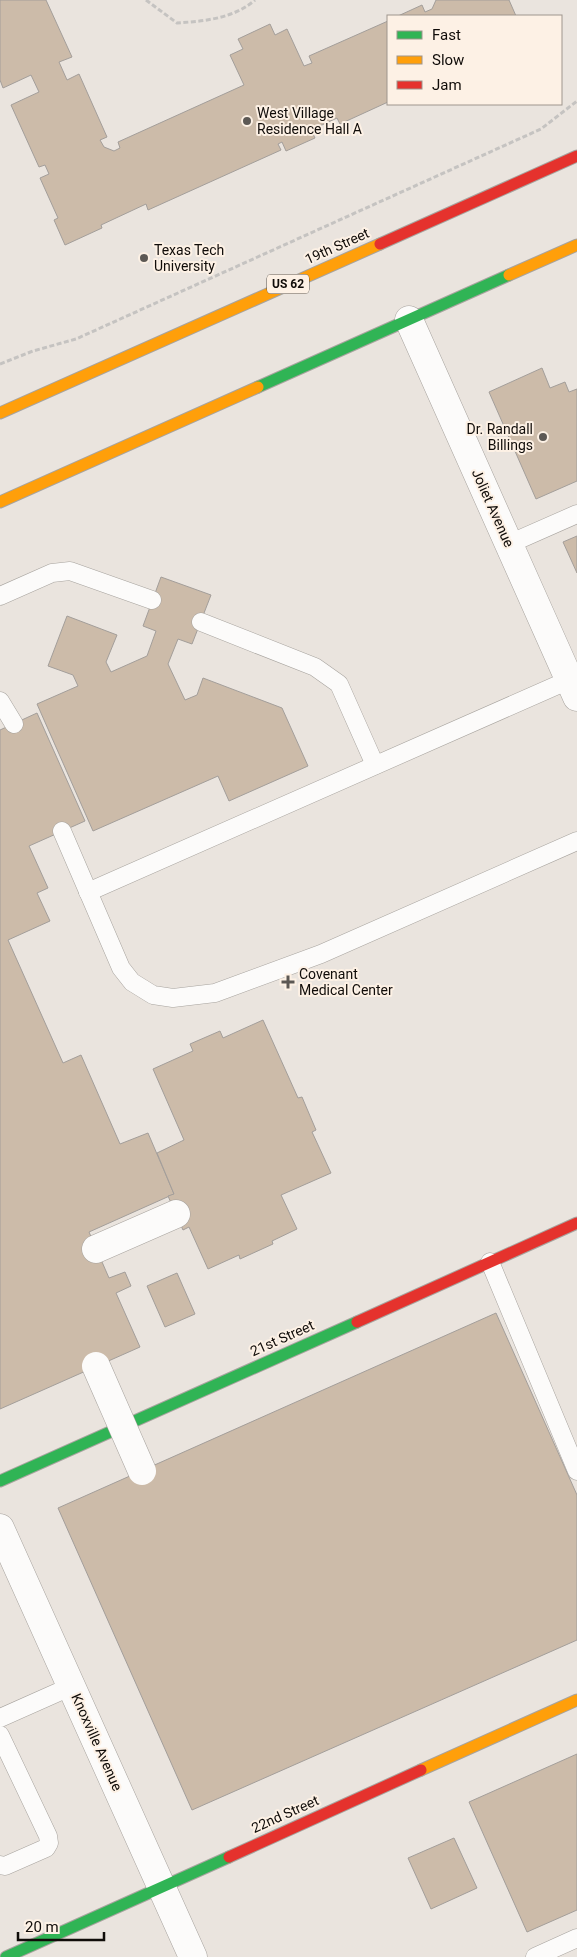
<svg xmlns="http://www.w3.org/2000/svg" width="577" height="1957" font-family="Roboto,sans-serif">
<style>
.building{fill:#ccbba9;stroke:#a39e9a}
.lines{fill:none;stroke-linecap:round;stroke-linejoin:round}
.lane-casing{stroke:#a7a39e;stroke-width:19}
.street-casing{stroke:#a7a39e;stroke-width:29}
.fast-casing{stroke:#a7a39e;stroke-width:13}
.slow-casing{stroke:#a7a39e;stroke-width:13}
.jam-casing{stroke:#a7a39e;stroke-width:13}
.path{stroke:#c5c3c1;stroke-width:3;stroke-dasharray:5 2.5;stroke-linecap:butt}
.lane{stroke:#fcfbfa;stroke-width:18}
.street{stroke:#fcfbfa;stroke-width:28}
.fast{stroke:#30b455;stroke-width:11}
.slow{stroke:#ff9f0a;stroke-width:11}
.jam{stroke:#e5322d;stroke-width:11}
.street-bridge-casing{stroke:#a7a39e;stroke-width:29;stroke-linecap:butt}
.street-bridge{stroke:#fcfbfa;stroke-width:28}
.poi-dot{fill:#5c5854;stroke:#fdf1e5;stroke-width:2}
.labels{text-anchor:middle;dominant-baseline:central;stroke-width:4;stroke-linejoin:round;paint-order:stroke}
.shield{fill:#fdf1e5;stroke:#57514b;stroke-width:1}
.shield-label{font-size:12px;font-weight:bold;fill:#100c09}
.poi-label{font-size:14px;fill:#100c09;stroke:#fdf1e5;text-anchor:start}
.street-label{font-size:14px;fill:#100c09;stroke:#fdf1e5}
</style>
<rect width="100%" height="100%" fill="#eae4de"/>
<g class="building">
<path d="M0,0H46L72,57L59,62L67,80L79,74L107,137L100,140L104,147L114,151L120,148L118,142L244,85L230,55L243,49L238,39L270,24L275,35L287,29L304,66L312,63L309,56L388,21V102L340,124L337,118L311,130L315,138L286,151L282,142L278,144L281,150L148,210L146,204L101,225L102,228L65,245L54,220L58,218L40,178L49,174L45,165L39,167L11,105L39,92L31,75L3,88L0,80Z"/>
<path d="M436,0H509L516,16H398L422,5L425,12L432,9Z"/>
<path d="M542,368L550,388L565,382L569,392L577,389V481L536,499L489,392Z"/>
<path d="M577,536V573L563,542Z"/>
<path d="M161,577L211,595L192,644L178,639L168,664L185,700L197,695L203,678L282,708L308,766L229,801L218,776L93,831L37,704L78,686L73,675L48,666L67,616L117,635L106,662L111,672L147,656L156,631L143,626Z"/>
<path d="M37,713L85,821L29,846L48,888L37,893L50,921L8,940L63,1063L81,1055L120,1144L148,1133L174,1194L89,1232L109,1278L125,1272L131,1286L116,1293L140,1347L0,1409V730Z"/>
<path d="M263,1020L298,1098L302,1097L316,1130L312,1132L331,1173L281,1195L297,1229L272,1241L273,1244L240,1259L239,1255L208,1269L189,1227L183,1230L168,1196L174,1194L157,1153L184,1140L153,1069L193,1051L190,1044L220,1031L223,1038Z"/>
<path d="M177,1273L195,1314L165,1327L147,1286Z"/>
<path d="M496,1313L577,1495V1640L192,1810L58,1508Z"/>
<path d="M577,1754V1910L527,1932L469,1802Z"/>
<path d="M454,1838L477,1888L431,1909L408,1858Z"/>
</g>
<g class="lines">
<defs>
<g id="lane">
<path d="M509,544L577,514"/>
<path d="M0,596L52,573L70,571L152,600"/>
<path d="M201,622L315,667L339,684L375,765"/>
<path d="M0,701L14,724"/>
<path d="M62,831L121,968L132,982L153,995L173,998L215,993L321,954L577,841"/>
<path d="M88,892L569,680"/>
<path d="M490,1262L577,1471"/>
<path d="M0,1718L72,1686"/>
<path d="M0,1735L48,1836L49,1843L46,1848L5,1866L0,1865"/>
<path d="M535,1957L577,1938"/>
</g>
<g id="street">
<path d="M409,320L577,697"/>
<path d="M96,1249L176,1214"/>
<path d="M0,1528L193,1957"/>
</g>
<g id="fast">
<path d="M258,387L509,275"/>
<path d="M0,1481L357,1322"/>
<path d="M6,1957L229,1857"/>
</g>
<g id="slow">
<path d="M509,275L577,245"/>
<path d="M0,413L380,244"/>
<path d="M0,502L258,387"/>
<path d="M421,1770L577,1700"/>
</g>
<g id="jam">
<path d="M380,244L577,156"/>
<path d="M357,1322L577,1223"/>
<path d="M229,1857L421,1770"/>
</g>
</defs>
<use href="#lane" class="lane-casing"/>
<use href="#street" class="street-casing"/>
<use href="#fast" class="fast-casing"/>
<use href="#slow" class="slow-casing"/>
<use href="#jam" class="jam-casing"/>
<g class="path">
<path d="M146,0L177,23C204,21 233,19 255,0"/>
<path d="M0,364L33,351L76,339L541,129L577,101"/>
</g>
<use href="#lane" class="lane"/>
<use href="#street" class="street"/>
<use href="#fast" class="fast"/>
<use href="#slow" class="slow"/>
<use href="#jam" class="jam"/>
<defs>
<path id="street-bridge" d="M96,1366L142,1471"/>
</defs>
<use href="#street-bridge" class="street-bridge-casing"/>
<use href="#street-bridge" class="street-bridge"/>
</g>
<g class="poi-dot">
<circle cx="247" cy="121" r="5"/>
<circle cx="144" cy="258" r="5"/>
<circle cx="543" cy="437" r="5"/>
<path d="M285.5 974.5h5v5h5v5h-5v5h-5v-5h-5v-5h5z"/>
</g>
<g class="labels">
<rect class="shield" x="267" y="274.5" width="42" height="19" rx="4"/>
<g class="shield-label">
<text x="288" y="284">US 62</text>
</g>
<g class="poi-label">
<text x="257" y="113">West Village<tspan x="257" dy="16">Residence Hall A</tspan></text>
<text x="154" y="250">Texas Tech<tspan x="154" dy="16">University</tspan></text>
<text x="533" y="429" text-anchor="end">Dr. Randall<tspan x="533" dy="16">Billings</tspan></text>
<text x="299" y="974">Covenant<tspan x="299" dy="16">Medical Center</tspan></text>
</g>
<g class="street-label">
<text transform="translate(337 246) rotate(-24)">19th Street</text>
<text transform="translate(493 508) rotate(66)">Joliet Avenue</text>
<text transform="translate(282 1338) rotate(-24)">21st Street</text>
<text transform="translate(97 1742) rotate(66)">Knoxville Avenue</text>
<text transform="translate(285 1814) rotate(-24)">22nd Street</text>
</g>
</g>
<rect x="387" y="15" width="175" height="90" fill="#fdf1e5" stroke="#9e958d"/>
<rect x="397" y="31" width="25" height="8" fill="#30b455" stroke="#9e958d"/>
<text x="432" y="40" font-size="15" fill="#100c09">Fast</text>
<rect x="397" y="56" width="25" height="8" fill="#ff9f0a" stroke="#9e958d"/>
<text x="432" y="65" font-size="15" fill="#100c09">Slow</text>
<rect x="397" y="81" width="25" height="8" fill="#e5322d" stroke="#9e958d"/>
<text x="432" y="90" font-size="15" fill="#100c09">Jam</text>
<path d="M18 1932v8h86v-8" fill="none" stroke="#100c09" stroke-width="2.5"/>
<text x="25" y="1932" font-size="15" fill="#100c09" stroke="#fdf1e5" stroke-width="4" paint-order="stroke">20 m</text>
</svg>
